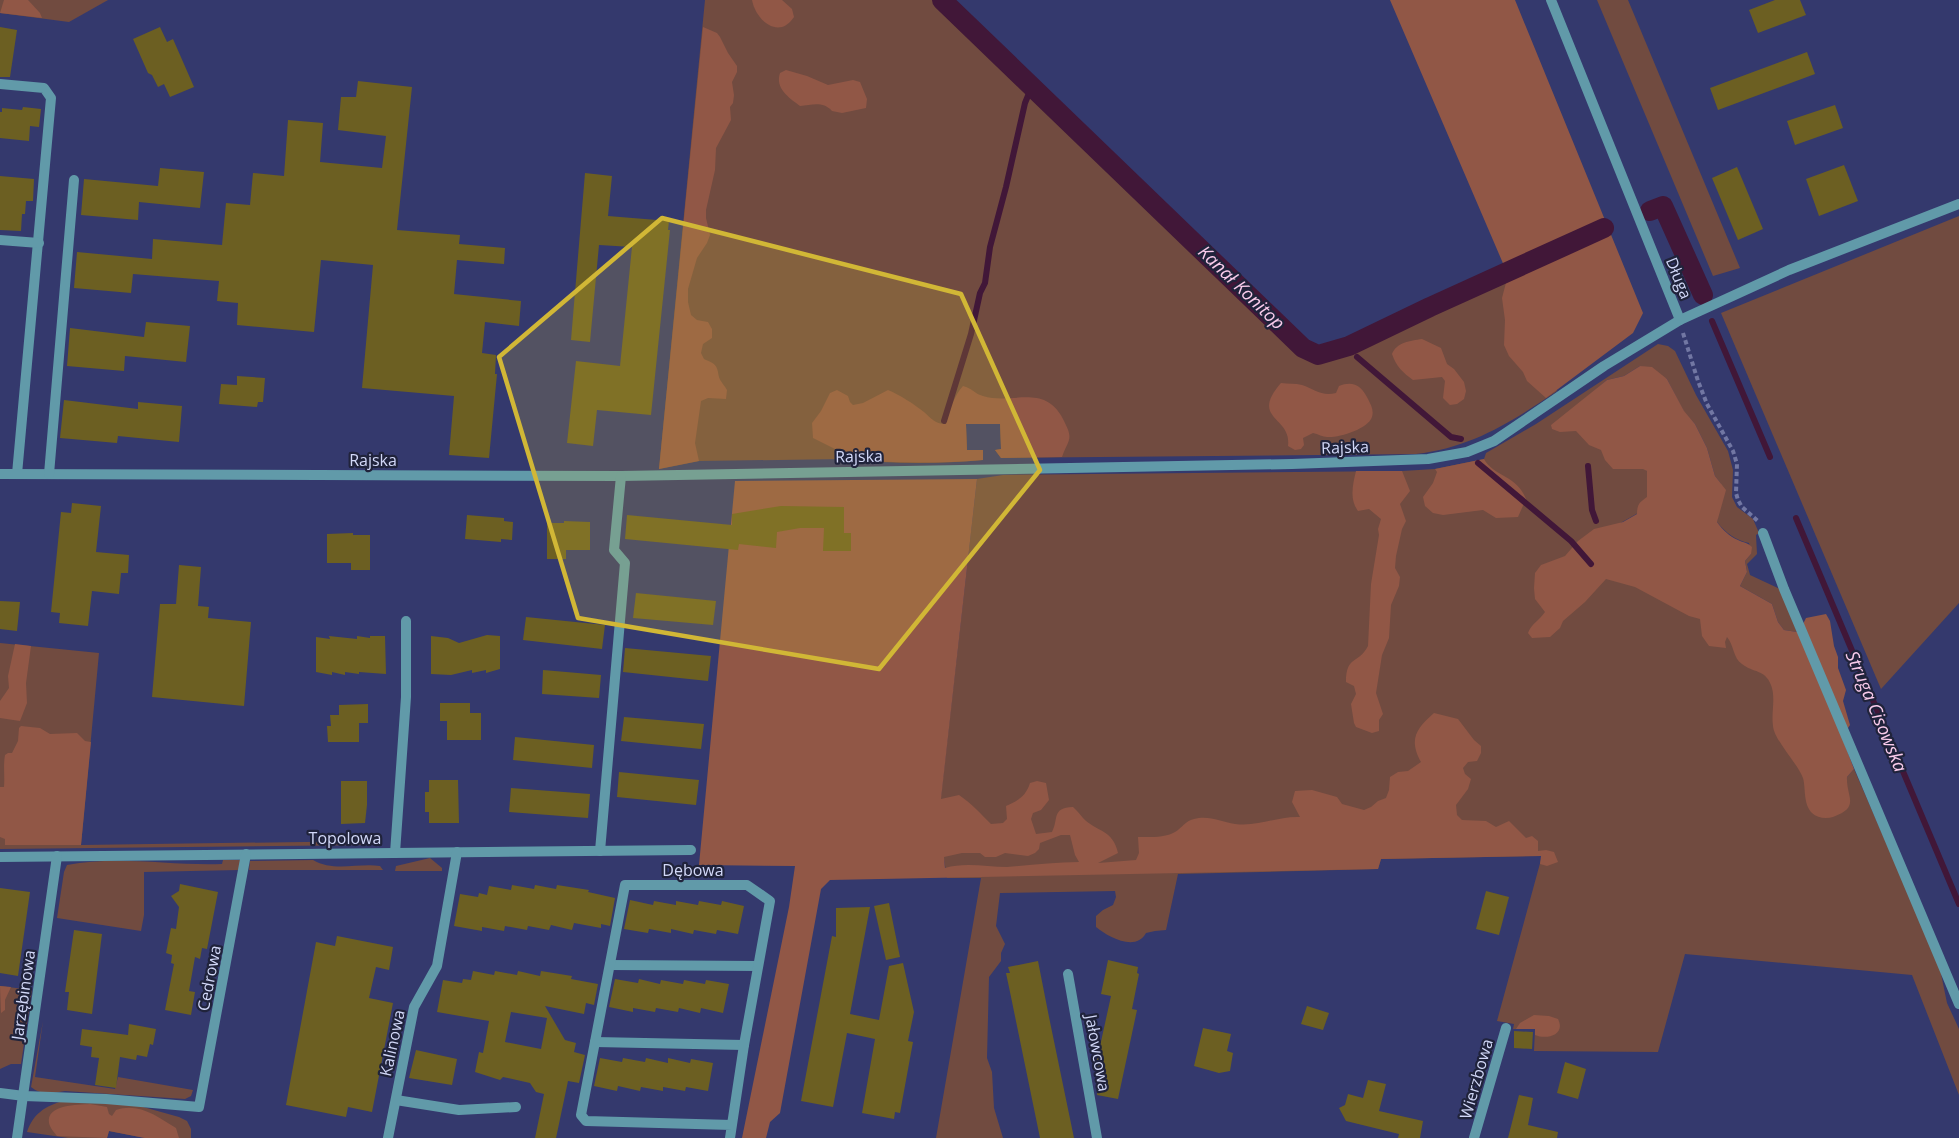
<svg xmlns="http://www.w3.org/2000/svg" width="1959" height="1138" font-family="'Open Sans',sans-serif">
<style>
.green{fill:#714b40}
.forest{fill:#915746;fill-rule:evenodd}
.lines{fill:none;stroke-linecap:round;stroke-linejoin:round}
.stream{stroke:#411738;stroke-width:6}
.canal{stroke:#411738;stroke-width:20}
.building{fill:#6c5f22;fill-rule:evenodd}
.path{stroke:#7277a3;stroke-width:4;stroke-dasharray:4.5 3;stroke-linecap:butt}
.minor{stroke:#619aa9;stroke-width:10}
.marked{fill:#d1b736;fill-opacity:0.2;stroke:#d1b736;stroke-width:4.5;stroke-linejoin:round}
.labels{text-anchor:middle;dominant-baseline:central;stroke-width:4.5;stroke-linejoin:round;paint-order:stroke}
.street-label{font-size:16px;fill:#d2d8f8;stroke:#20233b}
.water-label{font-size:18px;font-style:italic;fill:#f9cbeb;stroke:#20233b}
</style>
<rect width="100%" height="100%" fill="#34396d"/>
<g class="green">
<path d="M0,0H108L69,22L0,13Z"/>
<path d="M705,0H935L1127,184L1300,352L1316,360L1329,359L1508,276L1557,391C1511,422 1473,447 1416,454L1001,458L995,450L1001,449L1000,424H966L967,450H983V460C938,464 890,464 845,459L699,461L659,469Z"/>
<path d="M1597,0H1628L1740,268L1713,276Z"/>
<path d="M1959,216V603L1881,689L1721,313Z"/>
<path d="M1658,344L1668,346L1675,351L1696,395L1728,451L1733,470L1732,497L1737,507L1753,519L1759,533L1756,535L1757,554L1747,564L1750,575L1780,589L1797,632L1784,630L1778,622L1772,604L1740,586L1747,572L1745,561L1751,554L1749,543C1735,540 1726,533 1717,522L1721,484L1715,476L1707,448L1695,424L1684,412L1667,379L1640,366L1624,376L1607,380L1576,406L1623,412L1659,501L1589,541L1767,646L1846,783L1847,777L1854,769L1939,964L1947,1003L1959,1029V1095L1912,975L1685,954L1658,1052L1534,1051L1535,1029H1513L1514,1024L1497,1021L1542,856L1381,859L1378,869L1178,874L1166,930L1155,931L1146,933C1136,952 1108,937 1096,927V916L1103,910L1113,905L1116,897L1115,891L1000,893L996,926L1005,944L1001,953V961L989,977L987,1058L992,1072L994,1108L1003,1138H936L981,878H947L938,822L977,479L1003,475L1402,471L1435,469L1484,459L1486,453L1536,424Z"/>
<path d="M0,643L99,653L81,845L373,841L381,834L379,840L371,845L0,849Z"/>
<path d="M430,858L442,868V871H395L396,866Z"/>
<path d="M223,860H241L239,870L144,872V915L141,931L57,918L64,872L67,865C118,855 171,866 222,864Z"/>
<path d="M313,860C333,872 358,863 380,866L383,870H249L250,861Z"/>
<path d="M0,986L32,990L21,1064H11L0,1069Z"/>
<path d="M43,1021L35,1077L115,1089L118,1077L193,1090L191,1096L185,1099L65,1091C52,1093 42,1096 31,1087Z"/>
<path d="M63,1101L136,1105L179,1117L187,1121L191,1129V1138H145L109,1131L107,1138H68L27,1132C33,1114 45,1106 63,1101Z"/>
</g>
<g class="forest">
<path d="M4,0H28L40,13L42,18L0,13Z"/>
<path d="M752,0H782L792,9L794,17C779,40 756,21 752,0Z"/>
<path d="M1390,0H1515L1643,313L1633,333L1546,398L1527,381L1523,372L1509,356L1504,345L1505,320L1502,298L1508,275Z"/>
<path d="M703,27L717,33L720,37L728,53L737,66V72L732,82L734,95L733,103L730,107L731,120L716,148L715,170L706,210V218L710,235L707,243L697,258L688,289V302L691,315L697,320L708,322L712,329V338L703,344L701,353L704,359C716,364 717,365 719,377C720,381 725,386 727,390L726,399L708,398L701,401L695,443L699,461L659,469Z"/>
<path d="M786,70L807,76L828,85L853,80L860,82L867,99L866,108L842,113L832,111C823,101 812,105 800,106C788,97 775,88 780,73Z"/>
<path d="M1422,339L1441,348L1447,364L1454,369L1464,382L1466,391L1464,399L1457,404L1450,405L1443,398L1445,381L1442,377L1413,380C1403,373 1396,366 1392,354C1397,342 1410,341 1422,339Z"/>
<path d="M1640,366L1652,367L1667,379L1684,411L1695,424L1707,448L1715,476L1726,490L1717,522C1723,530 1729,536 1738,540C1744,543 1747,542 1752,547L1751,554L1745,561L1747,572L1740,586L1772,604L1778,622L1784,630L1797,632L1803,624L1806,618L1826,614L1830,621L1834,646L1838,657V668L1846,690L1843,701L1850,725L1842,737L1854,769L1847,777C1846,797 1861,807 1833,817C1826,819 1817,818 1812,813C1803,804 1806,789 1803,778C1798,764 1774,740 1773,726C1771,712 1776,698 1771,685C1765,669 1753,673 1742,664C1733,658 1734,645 1727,637L1725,642L1726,648L1709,646L1702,636L1700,619L1689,616L1635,587L1606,579L1585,602L1563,621L1560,628L1550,637L1532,638L1528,633C1531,624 1539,621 1545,612L1535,599L1534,588L1535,573L1541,565L1565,556L1578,541L1594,529L1623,522L1637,514C1637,504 1640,502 1647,497V471L1643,469H1613L1605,460L1601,450L1589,445L1576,431L1560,432L1552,429L1551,425L1607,380L1624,376Z"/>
<path d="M1281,383C1288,384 1295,383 1302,385C1314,389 1322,397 1336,393L1339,386C1353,380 1362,386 1368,399C1371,405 1374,410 1372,417C1368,429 1339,438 1327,437C1323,437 1318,434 1313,433L1303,438L1304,445L1301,449L1295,450L1288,446C1292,416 1249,420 1281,383Z"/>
<path d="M963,386C972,388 975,394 983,396C1013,405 1044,383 1063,419C1074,440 1069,438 1062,457L1001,458L995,450L1001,449L1000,424H966L967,450H983V460C936,464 886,463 838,459L839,451L813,438L812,423L821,411L830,393L837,390L848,396L850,402L853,405L863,403L888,390C900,395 914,404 924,412C931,418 935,424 945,424C948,413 955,394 963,386Z"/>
<path d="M1484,459C1494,477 1517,475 1526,499L1518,517L1496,518L1483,510L1443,515L1433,513L1425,506L1423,497L1433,483L1437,472L1435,469Z"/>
<path d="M1356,471H1402L1410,491L1400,504L1406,521L1402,529L1396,556L1395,568L1400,577L1399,586L1391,605L1389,638L1382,655L1376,693L1383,714L1379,720V731L1372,733L1356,727L1354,723L1351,704L1356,694L1354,686L1346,682C1346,655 1359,664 1368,646L1371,584L1379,535L1378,529L1381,519L1369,509L1358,511C1349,499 1353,484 1356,471Z"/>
<path d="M977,479L941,799L959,795C971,803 981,814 991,824L1003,823L1007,819L1006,806C1018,801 1026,796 1030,783L1037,781L1046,783L1049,800L1041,810L1033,813L1031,819L1036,834L1052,832C1059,819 1051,808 1073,807C1077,811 1080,814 1083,818C1096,832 1113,829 1118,853L1098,863L1136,860L1139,853L1138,837C1149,837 1165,838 1175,832C1182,828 1185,821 1194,819C1209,815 1221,822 1235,824C1259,827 1277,816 1300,817L1292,802L1295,791L1312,790L1337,797L1342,804L1364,810L1371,807L1378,801L1386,798L1389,790L1390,777L1398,772L1408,771L1421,762C1408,739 1417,728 1434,713L1458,719L1474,740L1481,746V753L1477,761L1468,762L1463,768L1465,774L1471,779L1468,789L1456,805L1457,815L1462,820L1486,821L1496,827L1509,821L1526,838L1532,836L1538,841V851L1546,850L1554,852L1558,862L1547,866L1540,864L1541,856L1381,859L1378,869L830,880L821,889L780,1113L770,1122L766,1138H742L789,907L795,866L699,865L735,481ZM1061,835H1070L1075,855L1079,862C1055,862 1032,865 1007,867C987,867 965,862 945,868L944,857L962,853H980L985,857H996L1005,853L1028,856L1035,853L1039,849L1040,843Z"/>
<path d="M15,644L31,646L26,683L27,703L20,721L0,718V701L9,688L8,676Z"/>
<path d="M21,726L40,728L50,734L77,733L85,741L91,742L81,845H5V839L0,837V787H4C5,777 3,766 5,755L8,753H12L18,741L19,728Z"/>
<path d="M0,986L11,987L5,1000V1010L1,1013Z"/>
<path d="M1534,1015L1549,1016L1558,1019C1566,1035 1547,1040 1535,1035V1029H1516L1520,1023Z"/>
<path d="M90,1104L107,1107L109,1114L112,1116L116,1110C138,1102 157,1116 176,1128L179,1138H145L109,1131L107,1138L57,1136C54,1132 50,1128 49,1123C46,1104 78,1105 90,1104Z"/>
</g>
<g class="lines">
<g class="stream">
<path d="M1712,321L1770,457"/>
<path d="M1357,357L1451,437L1461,439"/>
<path d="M944,421L971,334L980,293L985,283L990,247L1006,187L1025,103L1032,86"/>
<path d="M1478,463L1571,541L1591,564"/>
<path d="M1588,466L1592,510L1596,521"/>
<path d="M1796,518L1959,904"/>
</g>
<g class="canal">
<path d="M942,0L1303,348L1318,355L1349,346L1430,307L1604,228"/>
<path d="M1650,211L1663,206L1703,295"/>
</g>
</g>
<g class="building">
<path d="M1775,0H1800L1806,15L1758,33L1749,10Z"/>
<path d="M0,27L17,30L10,77H0Z"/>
<path d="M160,27L167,42L173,39L194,87L170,97L164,84L158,87L152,75L148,73L133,39Z"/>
<path d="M1807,52L1815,74L1718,110L1710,88Z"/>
<path d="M358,81L412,87L397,230L460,235L459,244L505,248L504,264L457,260L454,294L521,301L519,326L485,322L482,353L496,355L495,374H497L489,458L449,455L454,396L362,388L373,265L321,260L314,332L237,325L238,303L217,301L219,281L133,274L131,293L74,288L77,252L152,259L153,239L222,245L226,203L250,205L253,173L284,176L288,120L323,123L320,162L382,168L386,136L338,130L341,97H356Z"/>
<path d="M1835,105L1843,128L1795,145L1787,121Z"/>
<path d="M23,107L41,109L39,127L30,126L29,141L0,138V112H2V108L22,110Z"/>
<path d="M1844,165L1858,201L1819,216L1806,179Z"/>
<path d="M1737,167L1763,229L1738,240L1712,178Z"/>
<path d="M160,168L204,172L200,208L139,202L138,220L81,215L84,179L158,186Z"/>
<path d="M585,173L612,176L608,216L669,221L668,230H670L651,415L597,410L593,446L567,443L576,361L620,366L632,247L599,245L590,342L571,340Z"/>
<path d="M0,176L34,179L33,201H26L25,214H22L21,231L0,230Z"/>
<path d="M146,322L190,326L186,362L125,356L124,371L67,366L70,328L144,337Z"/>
<path d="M237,376L265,378L263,402H258L257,407L219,404L221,384L237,385Z"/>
<path d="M64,400L138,409V402L182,406L179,442L118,436L117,443L60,438Z"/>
<path d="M72,503L101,506L96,552L129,555L128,573H121L119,594L92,591L88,626L59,623L60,613L51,612L61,512L71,513Z"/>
<path d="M781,506L844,507V533H851V551H823L824,528H800L777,532L776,548L739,544L738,550L625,539L627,515L732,525V514Z"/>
<path d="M467,515L504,518V521L513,522L512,540L501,539V542L465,539Z"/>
<path d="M564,521L590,522V550H566V559H547V523H564Z"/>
<path d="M353,533V535H370V570H351V563H327V534Z"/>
<path d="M179,565L201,567L198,606L209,607L208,618L251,622L244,706L152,697L160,604H176Z"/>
<path d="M636,593L716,601L713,625L633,618Z"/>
<path d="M0,601L20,602L17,631L0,629Z"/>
<path d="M526,617L605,625L602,649L523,640Z"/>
<path d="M487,635L500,636V669L486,673V670L472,673V670L451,675L431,674V636L448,638L459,643Z"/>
<path d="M329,636L357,639V636L370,638V636H385L386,674L359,672V674L345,672V675L332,672V675L316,672V637L330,639Z"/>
<path d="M625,648L711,656L708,681L623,672Z"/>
<path d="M543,670L601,675L599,698L542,694Z"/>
<path d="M440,703H470V713H481V740H447V721H440Z"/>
<path d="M368,704V723H359V742H328L327,726H331L330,715H339V705Z"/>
<path d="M624,717L704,724L701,749L621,741Z"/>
<path d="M515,737L594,745L592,768L513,760Z"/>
<path d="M619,772L699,780L696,805L617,797Z"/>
<path d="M429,780H458L459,823H429V812H425V792H429Z"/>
<path d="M341,781H367V805L365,823L341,824Z"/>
<path d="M511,788L590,794L588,818L509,812Z"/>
<path d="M180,884L218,892L207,949L202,948L200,959L195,957L189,991L195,992L191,1015L165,1010L174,964L171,963L172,955L166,953L171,928L176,929L179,907L171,896L179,891Z"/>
<path d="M512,885L534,889L535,885L556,889L557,885L589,890L588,892L615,898L610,926L601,924V928L574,923L572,930L551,925L549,930L528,926L527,930L505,926L504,931L482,927V931L454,926L460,894L478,897L479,893L487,895L489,886L511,890Z"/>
<path d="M0,888L30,892L18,976L0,973Z"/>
<path d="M1486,891L1509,897L1499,935L1476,929Z"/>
<path d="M630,900L653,905L654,901L676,905V901L698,905L699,901L721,905L722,901L744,906L738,934L717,930L716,934L694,930L693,934L671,929V933L649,929L648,933L624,929Z"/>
<path d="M889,903L900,957L886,960L874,906Z"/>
<path d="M870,907L850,1014L879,1020L889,966L903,963L914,1012L908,1041L913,1042L900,1113L895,1112L894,1119L862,1113L875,1039L847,1033L833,1107L801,1101L832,936L836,937V908Z"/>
<path d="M74,930L102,934L92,1014L67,1010L69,992H65Z"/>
<path d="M337,936L393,947L389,970L376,967L369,998L393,1003L372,1112L348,1107L346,1117L286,1105L316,942L335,946Z"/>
<path d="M1108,960L1138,967L1137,973L1139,974L1132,1009L1137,1010L1118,1099L1097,1095L1101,1071L1095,1069L1111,996L1101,994Z"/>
<path d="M1038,961L1049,1017L1074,1138H1040L1010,992L1006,973H1010L1008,967Z"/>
<path d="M473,971L494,975L495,971L517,975L518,971L540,976L541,971L572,976L571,979L598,984L594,1005L586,1003L584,1014L545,1006L565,1040L576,1043L574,1052L585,1055L579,1083L568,1081L556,1138H535L544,1094L536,1092L530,1083L503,1077L500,1080L475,1072L479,1052L483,1053L489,1021L437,1012L443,980L462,983L463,979L471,980ZM511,1012L547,1018L541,1049L505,1042Z"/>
<path d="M615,979L638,983L639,979L660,984L661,980L683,984L684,980L705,984L706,980L729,984L723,1013L701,1008L700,1013L679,1008L678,1012L656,1008L655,1012L633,1008V1012L609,1007Z"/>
<path d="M1307,1006L1329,1013L1323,1030L1301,1024Z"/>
<path d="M129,1024L156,1029L153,1045L150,1044L147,1057L137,1055L136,1060L120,1057L116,1088L95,1085L99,1058L91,1057L92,1047L80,1045L82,1029L128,1035Z"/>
<path d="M1203,1028L1231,1034L1227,1051L1233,1053L1230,1071L1219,1073L1194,1066Z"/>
<path d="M1514,1031L1533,1032L1532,1049L1514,1048Z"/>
<path d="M416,1050L457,1059L452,1085L409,1078Z"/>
<path d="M600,1058L622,1062L623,1058L645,1062L646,1058L668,1063V1058L690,1063L691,1059L713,1063L708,1091L686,1087L685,1091L663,1087V1091L641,1087L640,1091L618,1086L617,1091L594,1086Z"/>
<path d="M1565,1062L1586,1069L1578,1099L1557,1093Z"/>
<path d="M1368,1080L1386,1084L1379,1111L1423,1121L1420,1138H1398L1399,1134L1346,1121L1339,1108L1345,1105L1348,1094L1363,1098Z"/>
<path d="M1519,1095L1533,1098L1528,1125L1558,1132L1557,1138H1508Z"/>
</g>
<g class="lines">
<path class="path" d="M1683,333L1698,381L1707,404L1733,451L1737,464L1736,493L1738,500L1742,507L1758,521"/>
<g class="minor">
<path d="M1551,0L1680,320"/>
<path d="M0,84L44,88L51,98L17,474"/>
<path d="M0,240L39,243"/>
<path d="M0,474L621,476L1292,464L1428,459L1467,452L1494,441L1604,366L1680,320L1789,270L1959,204"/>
<path d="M49,474L74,180"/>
<path d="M1763,533L1784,589L1959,1004"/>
<path d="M600,851L625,563L614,550L621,476"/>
<path d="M395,853L406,697V621"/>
<path d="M0,857L691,850"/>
<path d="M610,965L758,966"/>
<path d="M1068,974L1097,1138"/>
<path d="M595,1042L744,1045"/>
<path d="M0,1093L24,1096L106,1099L199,1107L246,854"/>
<path d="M396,1100L459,1110L516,1107"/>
<path d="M17,1138L57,856"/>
<path d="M388,1138L414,1007L437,966L457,852"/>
<path d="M730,1138L744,1045L770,901L747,885H625L581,1115L586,1121L732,1125"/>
<path d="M1474,1138L1506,1028"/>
</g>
</g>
<path class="marked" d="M662,218L961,294L1040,470L879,669L578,618L499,357Z"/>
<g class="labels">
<g class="street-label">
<text transform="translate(1679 278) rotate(68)">Długa</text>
<text transform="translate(1345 447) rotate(-2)">Rajska</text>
<text transform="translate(859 456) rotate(-1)">Rajska</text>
<text x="373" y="460">Rajska</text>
<text x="345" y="838">Topolowa</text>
<text x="693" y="870">Dębowa</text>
<text transform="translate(209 978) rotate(-79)">Cedrowa</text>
<text transform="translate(23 995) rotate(-82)">Jarzębinowa</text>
<text transform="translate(392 1043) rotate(-78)">Kalinowa</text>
<text transform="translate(1098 1053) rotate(80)">Jałowcowa</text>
<text transform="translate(1476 1079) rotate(-74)">Wierzbowa</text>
</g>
<g class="water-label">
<text transform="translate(1242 287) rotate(44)">Kanał Konitop</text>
<text transform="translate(1877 711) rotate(67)">Struga Cisowska</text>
</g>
</g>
</svg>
